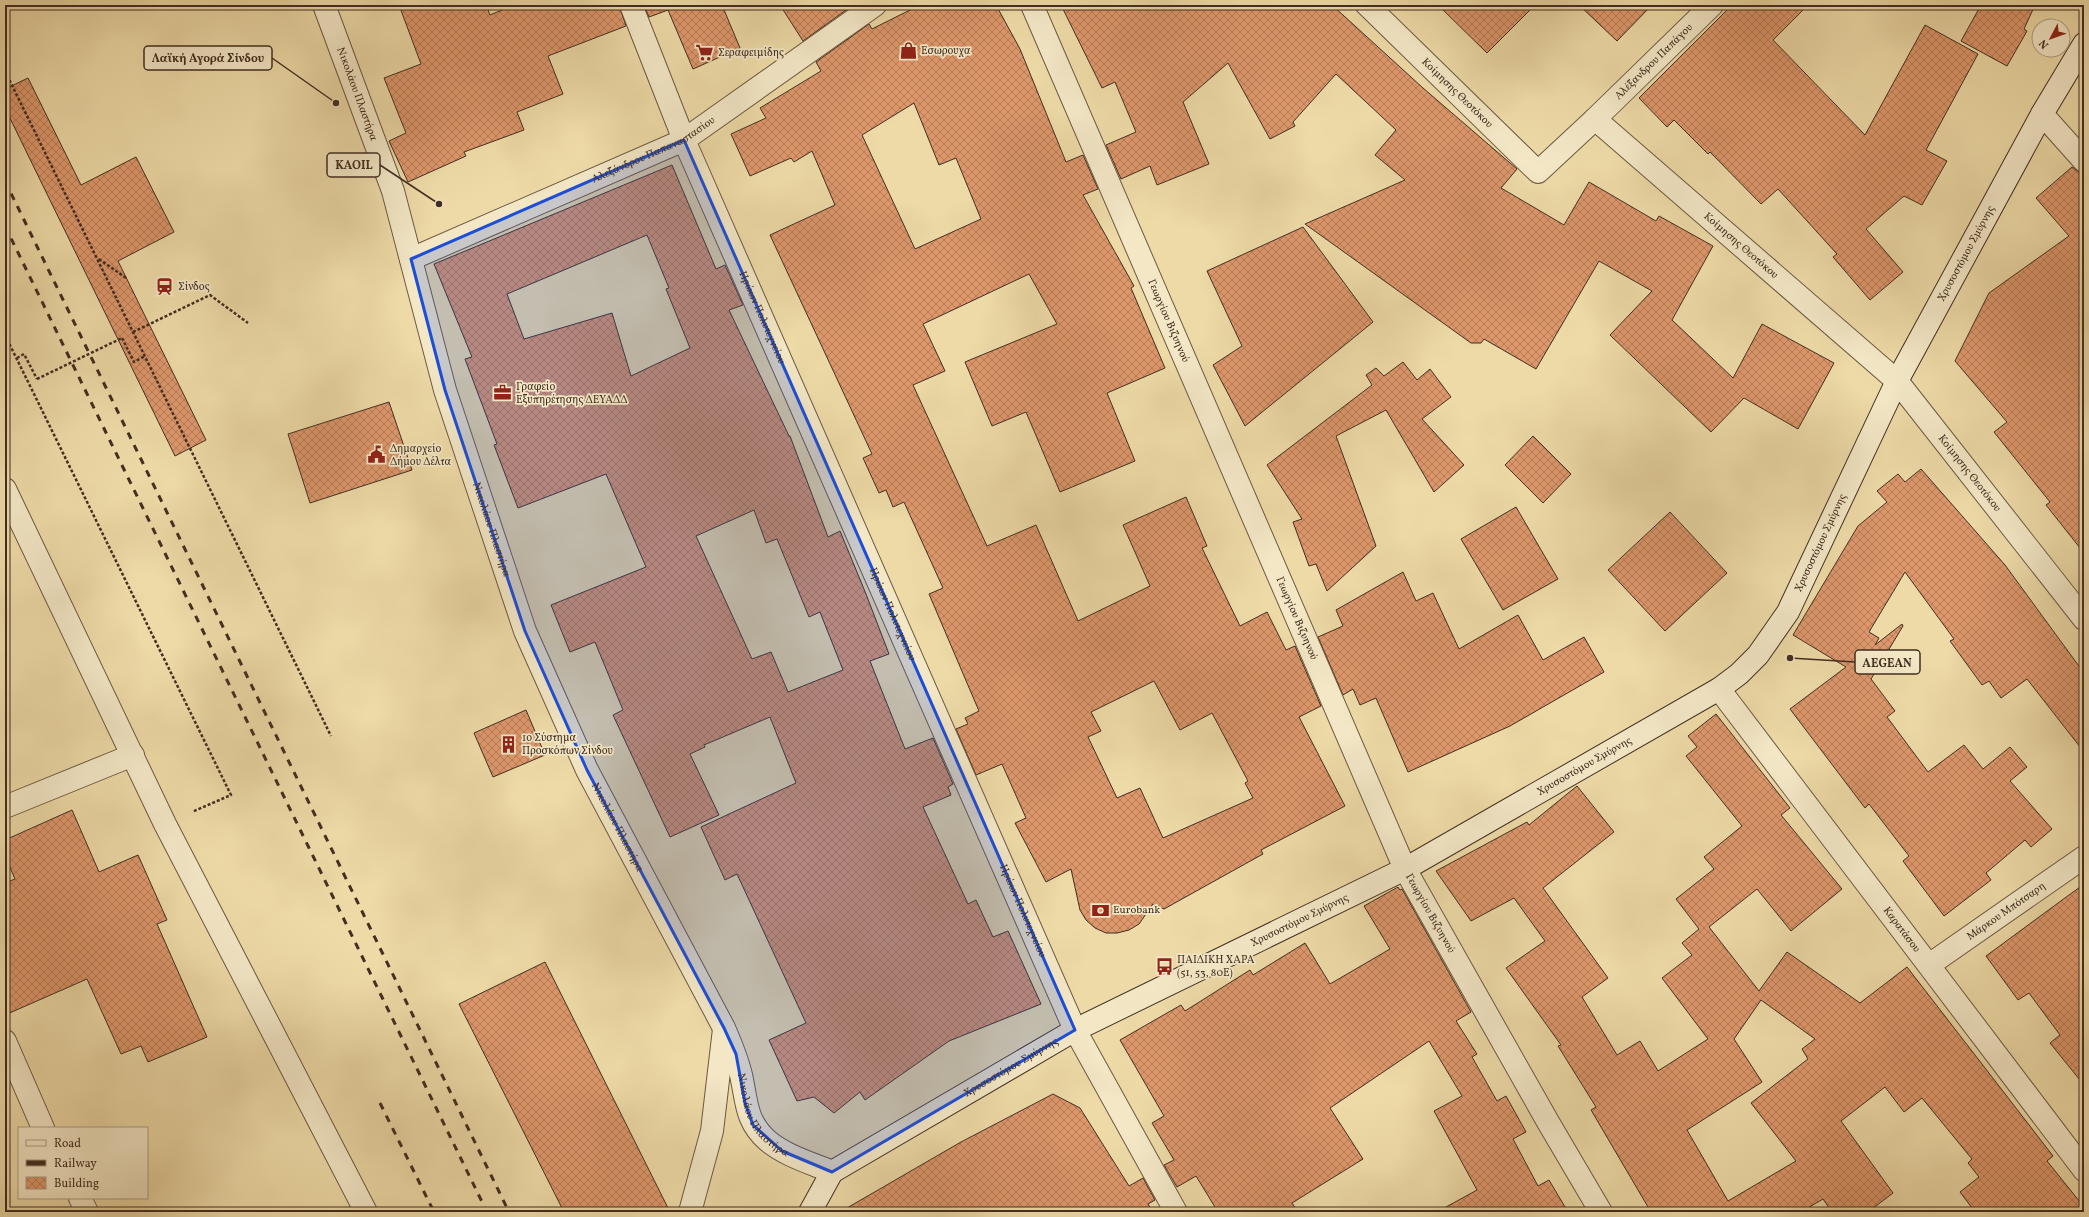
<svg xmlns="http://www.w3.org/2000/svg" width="2089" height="1217" font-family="Vollkorn,serif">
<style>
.building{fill:url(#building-cross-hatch);stroke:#422e21;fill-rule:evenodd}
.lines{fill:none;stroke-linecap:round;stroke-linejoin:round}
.street-casing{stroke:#6d5942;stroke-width:24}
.secondary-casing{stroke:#422e21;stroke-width:24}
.path{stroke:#422e21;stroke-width:2.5;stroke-dasharray:3 2;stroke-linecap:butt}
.street{stroke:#f3e7c6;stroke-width:22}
.secondary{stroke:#f3e7c6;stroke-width:22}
.rail{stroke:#422e21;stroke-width:3;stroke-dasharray:7 7;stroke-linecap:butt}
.path-bridge{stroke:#422e21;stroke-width:2.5;stroke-dasharray:3 2;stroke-linecap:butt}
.marked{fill:#1d4ed8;fill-opacity:0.2;stroke:#1d4ed8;stroke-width:3;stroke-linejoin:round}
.labels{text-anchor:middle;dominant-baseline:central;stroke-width:3.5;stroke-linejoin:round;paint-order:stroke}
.poi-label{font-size:11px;fill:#422e21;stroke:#f3e7c6;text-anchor:start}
.street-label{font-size:11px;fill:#422e21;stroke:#f3e7c6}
.leader{fill:none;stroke:#422e21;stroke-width:1.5}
.callout-dot{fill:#422e21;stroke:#f3e7c6;stroke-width:1.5}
.callout{fill:#f3e7c6;stroke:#422e21;stroke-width:1.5}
.callout-label{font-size:12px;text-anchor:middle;font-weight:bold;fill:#422e21}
</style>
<defs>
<pattern id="building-cross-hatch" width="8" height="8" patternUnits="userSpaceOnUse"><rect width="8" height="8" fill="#dd976b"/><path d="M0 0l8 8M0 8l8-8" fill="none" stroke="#b57c58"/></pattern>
</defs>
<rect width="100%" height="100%" fill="#eddaa7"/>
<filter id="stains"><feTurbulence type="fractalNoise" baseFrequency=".005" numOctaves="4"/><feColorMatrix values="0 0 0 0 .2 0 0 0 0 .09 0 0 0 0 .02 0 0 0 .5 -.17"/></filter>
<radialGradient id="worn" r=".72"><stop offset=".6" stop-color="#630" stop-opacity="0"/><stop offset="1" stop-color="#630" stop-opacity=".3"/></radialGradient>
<g class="building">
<path d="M399,5H486L490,15L514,5H619L626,26L548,56L563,94L517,112L524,130L464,152L466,156L408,182L389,141L406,133L384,78L421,64Z"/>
<path d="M644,5H722L740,48L693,69L668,10L649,17Z"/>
<path d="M780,5H853L803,41Z"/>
<path d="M920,5H996L1020,49L1066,162L1083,155L1098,189L1083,195L1134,286L1131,288L1165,368L1107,393L1135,461L1060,492L1026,412L992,426L965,362L1057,324L1029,274L923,324L945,371L913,385L987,546L1036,525L1078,621L1150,586L1123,525L1186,497L1207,546L1202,548L1240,626L1267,612L1286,650L1295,646L1321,706L1299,717L1345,806L1261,850L1263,854L1164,909L1153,904L1139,924L1129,930L1117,933H1106L1095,928L1086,920L1080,910L1071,869L1046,882L1015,823L1026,818L1002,764L976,775L956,729L968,724L965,718L979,711L929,594L943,588L904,502L893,507L886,490L879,493L863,458L872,454L770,235L835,205L812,151L794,162L791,158L750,176L731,134L766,118L760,108L821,71L816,62L869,24L872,29ZM914,103L939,165L956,158L981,219L915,249L862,135ZM1154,681L1180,730L1212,713L1248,781L1245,783L1253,798L1163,838L1140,788L1117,798L1088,737L1101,731L1091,712Z"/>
<path d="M1061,5H1332L1423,88L1517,169L1501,188L1564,225L1589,182L1656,221L1659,216L1713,246L1672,320L1733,378L1762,324L1834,363L1798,429L1744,398L1711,432L1610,335L1652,291L1599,261L1536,369L1484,339L1481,343H1471L1305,224L1405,180L1375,155L1396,130L1336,74L1293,122L1295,126L1270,139L1228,63L1183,102L1209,164L1157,185L1150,166L1121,179L1106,145L1136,132L1115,82L1102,88Z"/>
<path d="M1438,5H1535L1487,53Z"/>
<path d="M1579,5H1652L1617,41Z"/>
<path d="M1732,5H1808L1773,40L1865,135L1925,25L1978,54L1926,150L1947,161L1922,205L1904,196L1866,229L1903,272L1870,300L1833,257L1837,254L1778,189L1761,204L1710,152L1708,154L1674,120L1667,127L1639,98Z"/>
<path d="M1981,5H2035L2024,29L2027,31L2007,66L1961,41Z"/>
<path d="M28,78L81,185L136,157L174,232L118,261L206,440L175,456L5,108V89Z"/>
<path d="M672,165L716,269L725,265L743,305L729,310L789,436H790L828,537L840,531L866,594L889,654L870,661L905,749L933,738L953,784L948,787L951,795L923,807L968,904L976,900L993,937L1008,931L1041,1004L949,1041L865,1100L860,1092L834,1113L814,1097L797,1101L769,1040L806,1023L737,874L725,880L701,827L796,783L770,717L704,745L705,747L690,754L719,815L670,837L613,715L623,710L595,642L570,652L551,605L646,567L606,474L518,508L494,445L497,444L465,359L472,357L434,264ZM647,235L669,288L666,289L690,348L631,376L612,313L524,339L507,294ZM754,510L766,543L777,539L809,617L820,612L843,670L788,692L771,652L752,659L696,536Z"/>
<path d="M2072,167L2080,173H2084V553L2046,505L2050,502L1994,432L2007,422L1955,361L1989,293L2069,236L2036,198Z"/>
<path d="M1303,227L1373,322L1245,426L1213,365L1242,346L1207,271Z"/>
<path d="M1403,362L1417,380L1430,369L1451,397L1422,419L1464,465L1434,492L1386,410L1336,436L1376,546L1327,591L1316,564L1309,566L1293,522L1302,519L1267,465L1372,385L1366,375L1376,368L1384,376Z"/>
<path d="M389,402L412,470L310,503L288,434Z"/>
<path d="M1533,436L1571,474L1543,503L1505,465Z"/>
<path d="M1921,469L2005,565L2084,673V752L2027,679L2001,698L1989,681L1982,685L1950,641L1954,639L1905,572L1869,632L1879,638L1875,645L1902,624L1903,626L1871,679L1895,711L1887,717L1928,772L1964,745L1983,769L2010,747L2027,767L2010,781L2052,829L2031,847L2025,840L1986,873L1991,880L1944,916L1903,861L1909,856L1869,804L1865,808L1790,709L1846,667L1793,635L1858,526L1887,502L1877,491L1898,474L1905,482Z"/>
<path d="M1516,507L1558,579L1503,610L1461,539Z"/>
<path d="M1670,512L1727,573L1665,631L1608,570Z"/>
<path d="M1403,572L1416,601L1433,593L1459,649L1518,615L1543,660L1584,637L1604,672L1510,726L1408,772L1376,698L1360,705L1353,689L1343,695L1318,637L1343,626L1336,610Z"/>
<path d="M526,710L545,755L493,777L474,733Z"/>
<path d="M1716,714L1790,808L1781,815L1842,889L1791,931L1757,889L1709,927L1759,991L1787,952L1860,1003L1907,967L2053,1156L2047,1161L2084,1207V1212H1975L1960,1192L1979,1177L1968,1163L1972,1159L1922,1098L1904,1112L1885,1087L1841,1121L1893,1193L1868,1212H1832L1823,1199L1801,1212H1651L1591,1110L1596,1107L1558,1046L1561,1045L1506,968L1545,941L1514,898L1471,921L1436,871L1527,822L1529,825L1577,786L1614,832L1543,888L1608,978L1582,997L1617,1055L1640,1041L1658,1071L1708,1039L1662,978L1692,955L1682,943L1699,929L1676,899L1714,869L1704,857L1742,826L1686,756L1697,747L1688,736ZM1761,1000L1815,1039L1802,1049L1808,1059L1751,1103L1796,1161L1728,1201L1687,1130L1762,1082L1734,1039Z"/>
<path d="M72,810L99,872L138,855L167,920L157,924L207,1037L148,1062L141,1046L121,1054L87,979L5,1015V883L15,879L5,856V840Z"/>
<path d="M2084,884V1085L2050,1043L2060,1035L2029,993L2018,1000L1986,956Z"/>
<path d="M1398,887L1400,890L1402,889L1471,1012L1456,1021L1477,1054L1472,1057L1497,1101L1506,1096L1526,1132L1513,1139L1538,1186L1549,1180L1568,1212H1437L1477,1190L1434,1111L1462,1096L1429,1041L1330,1108L1363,1159L1292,1203L1298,1212H1218L1196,1176L1177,1187L1164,1165L1174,1160L1152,1123L1164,1116L1120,1040L1181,1005L1185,1011L1250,970L1253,975L1305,943L1330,984L1390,949L1364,906Z"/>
<path d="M545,962L670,1212H564L459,1004Z"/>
<path d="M1053,1094L1080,1108L1129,1186L1143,1178L1155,1200L1148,1204L1153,1212H840L961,1142Z"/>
</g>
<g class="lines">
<defs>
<g id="street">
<path id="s1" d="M324,5L393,191L445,390L525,631L587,770L724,1028C731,1044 737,1058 741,1075C747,1101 745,1121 768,1141C786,1156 811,1163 832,1172"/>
<path id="s2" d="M631,5L684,140L1075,1030L1176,1212"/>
<path id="s3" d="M1032,5L1405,869L1548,1122L1601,1212"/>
<path id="s4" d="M1367,5L1538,172L1595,119L1897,381L2084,619"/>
<path d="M2042,114L2084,161"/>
<path id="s5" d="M1595,119L1712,5"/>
<path id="s6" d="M411,259L684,140L875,5"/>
<path d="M5,489L165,824L366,1212"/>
<path id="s7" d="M1719,689L2084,1170"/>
<path d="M5,807L133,755"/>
<path id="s8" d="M1929,965L2084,857"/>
<path d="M5,1041L43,1128"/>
<path d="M80,1198L87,1212"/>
<path d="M690,1212L712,1131L724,1029"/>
</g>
<g id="secondary">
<path id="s9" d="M810,1212L832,1172L1075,1030L1405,869L1719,689L1739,674L1758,655L1788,612L1897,381L2042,114L2084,44"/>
</g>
</defs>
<use href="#street" class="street-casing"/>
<use href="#secondary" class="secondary-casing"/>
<g class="path">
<path d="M5,71L331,736"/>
<path d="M99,259L126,278"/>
<path d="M133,332L210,295L248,323"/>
<path d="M5,335L231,795L192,812"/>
<path d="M122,338L134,362L145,356"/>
<path d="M17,358L24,354L37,379"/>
</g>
<use href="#street" class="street"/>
<use href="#secondary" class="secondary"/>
<g class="rail">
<path d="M5,181L509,1212"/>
<path d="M5,226L487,1212"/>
<path d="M380,1103L434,1212"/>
</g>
<path class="path-bridge" d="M37,379L122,338"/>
</g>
<path class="marked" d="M684,140L1075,1030L832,1172L782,1151L753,1125L745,1103L736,1054L724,1028L587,770L525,631L445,390L411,259Z"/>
<defs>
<symbol id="shop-bare" viewBox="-9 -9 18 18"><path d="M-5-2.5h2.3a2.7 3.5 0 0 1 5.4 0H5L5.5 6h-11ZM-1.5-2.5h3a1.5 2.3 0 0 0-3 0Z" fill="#8f2418" stroke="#f3e7c6" stroke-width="2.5" paint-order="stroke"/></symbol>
<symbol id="supermarket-bare" viewBox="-9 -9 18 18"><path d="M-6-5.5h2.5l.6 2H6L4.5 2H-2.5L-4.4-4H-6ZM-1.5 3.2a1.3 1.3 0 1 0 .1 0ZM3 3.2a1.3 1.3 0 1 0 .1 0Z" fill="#8f2418" stroke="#f3e7c6" stroke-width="2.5" paint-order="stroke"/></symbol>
<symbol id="station-bare" viewBox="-9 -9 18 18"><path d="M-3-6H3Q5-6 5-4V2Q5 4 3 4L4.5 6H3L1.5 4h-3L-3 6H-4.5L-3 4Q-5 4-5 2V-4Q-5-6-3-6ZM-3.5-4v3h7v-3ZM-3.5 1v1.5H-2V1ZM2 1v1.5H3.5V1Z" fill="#8f2418" stroke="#f3e7c6" stroke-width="2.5" paint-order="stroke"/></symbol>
<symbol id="office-bare" viewBox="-9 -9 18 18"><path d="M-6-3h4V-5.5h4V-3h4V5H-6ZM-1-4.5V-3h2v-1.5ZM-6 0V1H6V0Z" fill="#8f2418" stroke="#f3e7c6" stroke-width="2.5" paint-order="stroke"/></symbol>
<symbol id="civic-bare" viewBox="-9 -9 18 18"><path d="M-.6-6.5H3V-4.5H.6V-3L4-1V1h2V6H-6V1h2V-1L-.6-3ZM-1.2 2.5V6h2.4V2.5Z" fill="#8f2418" stroke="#f3e7c6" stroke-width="2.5" paint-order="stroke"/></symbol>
<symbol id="building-bare" viewBox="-9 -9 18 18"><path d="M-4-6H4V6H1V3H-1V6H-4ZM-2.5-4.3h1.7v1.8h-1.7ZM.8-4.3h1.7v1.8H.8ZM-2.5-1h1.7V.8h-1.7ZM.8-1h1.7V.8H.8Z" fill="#8f2418" stroke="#f3e7c6" stroke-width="2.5" paint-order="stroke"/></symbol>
<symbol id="bank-bare" viewBox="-9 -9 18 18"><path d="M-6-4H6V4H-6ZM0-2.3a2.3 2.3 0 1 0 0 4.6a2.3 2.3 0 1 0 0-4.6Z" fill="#8f2418" stroke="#f3e7c6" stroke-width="2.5" paint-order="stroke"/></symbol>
<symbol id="bus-bare" viewBox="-9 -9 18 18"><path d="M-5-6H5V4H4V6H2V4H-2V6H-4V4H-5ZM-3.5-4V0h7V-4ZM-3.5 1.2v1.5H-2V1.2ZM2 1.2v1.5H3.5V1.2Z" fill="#8f2418" stroke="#f3e7c6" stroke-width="2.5" paint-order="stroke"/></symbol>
</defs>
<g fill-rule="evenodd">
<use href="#shop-bare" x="896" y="38" width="25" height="25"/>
<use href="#supermarket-bare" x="692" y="40" width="25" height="25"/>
<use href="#station-bare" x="152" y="274" width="25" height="25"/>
<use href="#office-bare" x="490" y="380" width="25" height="25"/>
<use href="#civic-bare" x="364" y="442" width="25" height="25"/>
<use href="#building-bare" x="496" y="732" width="25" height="25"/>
<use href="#bank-bare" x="1088" y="898" width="25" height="25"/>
<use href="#bus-bare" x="1152" y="954" width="25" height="25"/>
</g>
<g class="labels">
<g class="poi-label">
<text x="921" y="51">Εσωρουχα</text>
<text x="718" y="53">Σεραφειμίδης</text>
<text x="178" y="287">Σίνδος</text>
<text x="516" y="387">Γραφείο<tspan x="516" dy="13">Εξυπηρέτησης ΔΕΥΑΔΔ</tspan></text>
<text x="390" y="449">Δημαρχείο<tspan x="390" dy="13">Δήμου Δέλτα</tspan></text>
<text x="522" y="738">1ο Σύστημα<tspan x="522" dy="13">Προσκόπων Σίνδου</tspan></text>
<text x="1113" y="910">Eurobank</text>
<text x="1177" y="960">ΠΑΙΔΙΚΗ ΧΑΡΑ<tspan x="1177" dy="13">(51, 53, 80Ε)</tspan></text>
</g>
<g class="street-label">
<text stroke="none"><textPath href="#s5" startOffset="82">Αλέξανδρου Παπάγου</textPath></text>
<text stroke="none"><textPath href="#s4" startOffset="126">Κοίμησης Θεοτόκου</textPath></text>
<text stroke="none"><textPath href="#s1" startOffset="95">Νικολάου Πλαστήρα</textPath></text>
<text stroke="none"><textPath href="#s6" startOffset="266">Αλεξάνδρου Παπαναστασίου</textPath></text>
<text stroke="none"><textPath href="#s4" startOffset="510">Κοίμησης Θεοτόκου</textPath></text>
<text stroke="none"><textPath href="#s9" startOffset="1561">Χρυσοστόμου Σμύρνης</textPath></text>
<text stroke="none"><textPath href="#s2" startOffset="339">Ηρώων Πολυτεχνείου</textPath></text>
<text stroke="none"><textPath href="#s3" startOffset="344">Γεωργίου Βιζυηνού</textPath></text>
<text stroke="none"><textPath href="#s4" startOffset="834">Κοίμησης Θεοτόκου</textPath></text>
<text stroke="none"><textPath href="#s1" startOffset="551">Νικολάου Πλαστήρα</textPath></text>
<text stroke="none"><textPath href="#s9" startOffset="1237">Χρυσοστόμου Σμύρνης</textPath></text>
<text stroke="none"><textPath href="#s2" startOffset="663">Ηρώων Πολυτεχνείου</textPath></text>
<text stroke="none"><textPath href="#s3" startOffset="668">Γεωργίου Βιζυηνού</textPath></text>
<text stroke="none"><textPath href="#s9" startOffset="901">Χρυσοστόμου Σμύρνης</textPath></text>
<text stroke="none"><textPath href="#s1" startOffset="875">Νικολάου Πλαστήρα</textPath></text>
<text stroke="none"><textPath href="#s2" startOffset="987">Ηρώων Πολυτεχνείου</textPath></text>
<text stroke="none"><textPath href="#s8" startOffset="94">Μάρκου Μπότσαρη</textPath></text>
<text stroke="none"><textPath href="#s3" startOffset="992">Γεωργίου Βιζυηνού</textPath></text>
<text stroke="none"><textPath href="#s9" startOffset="577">Χρυσοστόμου Σμύρνης</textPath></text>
<text stroke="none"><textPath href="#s7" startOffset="302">Καρατάσου</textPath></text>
<text stroke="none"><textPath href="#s9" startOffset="253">Χρυσοστόμου Σμύρνης</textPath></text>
<text stroke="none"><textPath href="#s1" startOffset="1200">Νικολάου Πλαστήρα</textPath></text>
</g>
</g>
<path class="leader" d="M336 103L272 58M439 204L380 165M1790 658L1855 662"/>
<g class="callout-dot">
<circle cx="336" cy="103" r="4"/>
<circle cx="439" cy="204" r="4"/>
<circle cx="1790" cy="658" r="4"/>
</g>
<g class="callout">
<rect x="144" y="46" width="128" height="24" rx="4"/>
<rect x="327" y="153" width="53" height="24" rx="4"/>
<rect x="1855" y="650" width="65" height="24" rx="4"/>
</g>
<g class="callout-label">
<text x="208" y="62">Λαϊκή Αγορά Σίνδου</text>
<text x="354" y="169">KAOIL</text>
<text x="1887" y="667">AEGEAN</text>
</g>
<rect width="2089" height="1217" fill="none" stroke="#eddaa7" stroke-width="20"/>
<rect x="6" y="6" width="2077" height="1205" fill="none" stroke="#422e21" stroke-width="2"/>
<rect x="10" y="10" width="2069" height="1197" fill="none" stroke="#422e21"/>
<rect x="18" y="1127" width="130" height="72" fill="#f3e7c6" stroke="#ac9d84"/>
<rect x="26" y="1140" width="20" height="6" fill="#f3e7c6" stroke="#ac9d84"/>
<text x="54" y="1147" font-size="12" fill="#422e21">Road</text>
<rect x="26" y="1160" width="20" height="6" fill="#422e21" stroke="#ac9d84"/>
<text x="54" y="1167" font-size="12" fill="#422e21">Railway</text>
<rect x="26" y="1177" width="20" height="12" fill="url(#building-cross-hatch)" stroke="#ac9d84"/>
<text x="54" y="1187" font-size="12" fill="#422e21">Building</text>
<g transform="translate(2051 38) rotate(229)"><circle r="19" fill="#f3e7c6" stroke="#ac9d84"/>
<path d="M0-3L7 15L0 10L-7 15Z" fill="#8f2418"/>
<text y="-6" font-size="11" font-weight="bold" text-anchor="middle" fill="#422e21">N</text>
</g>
<rect width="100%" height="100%" filter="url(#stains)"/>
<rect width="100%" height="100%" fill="url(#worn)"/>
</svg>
